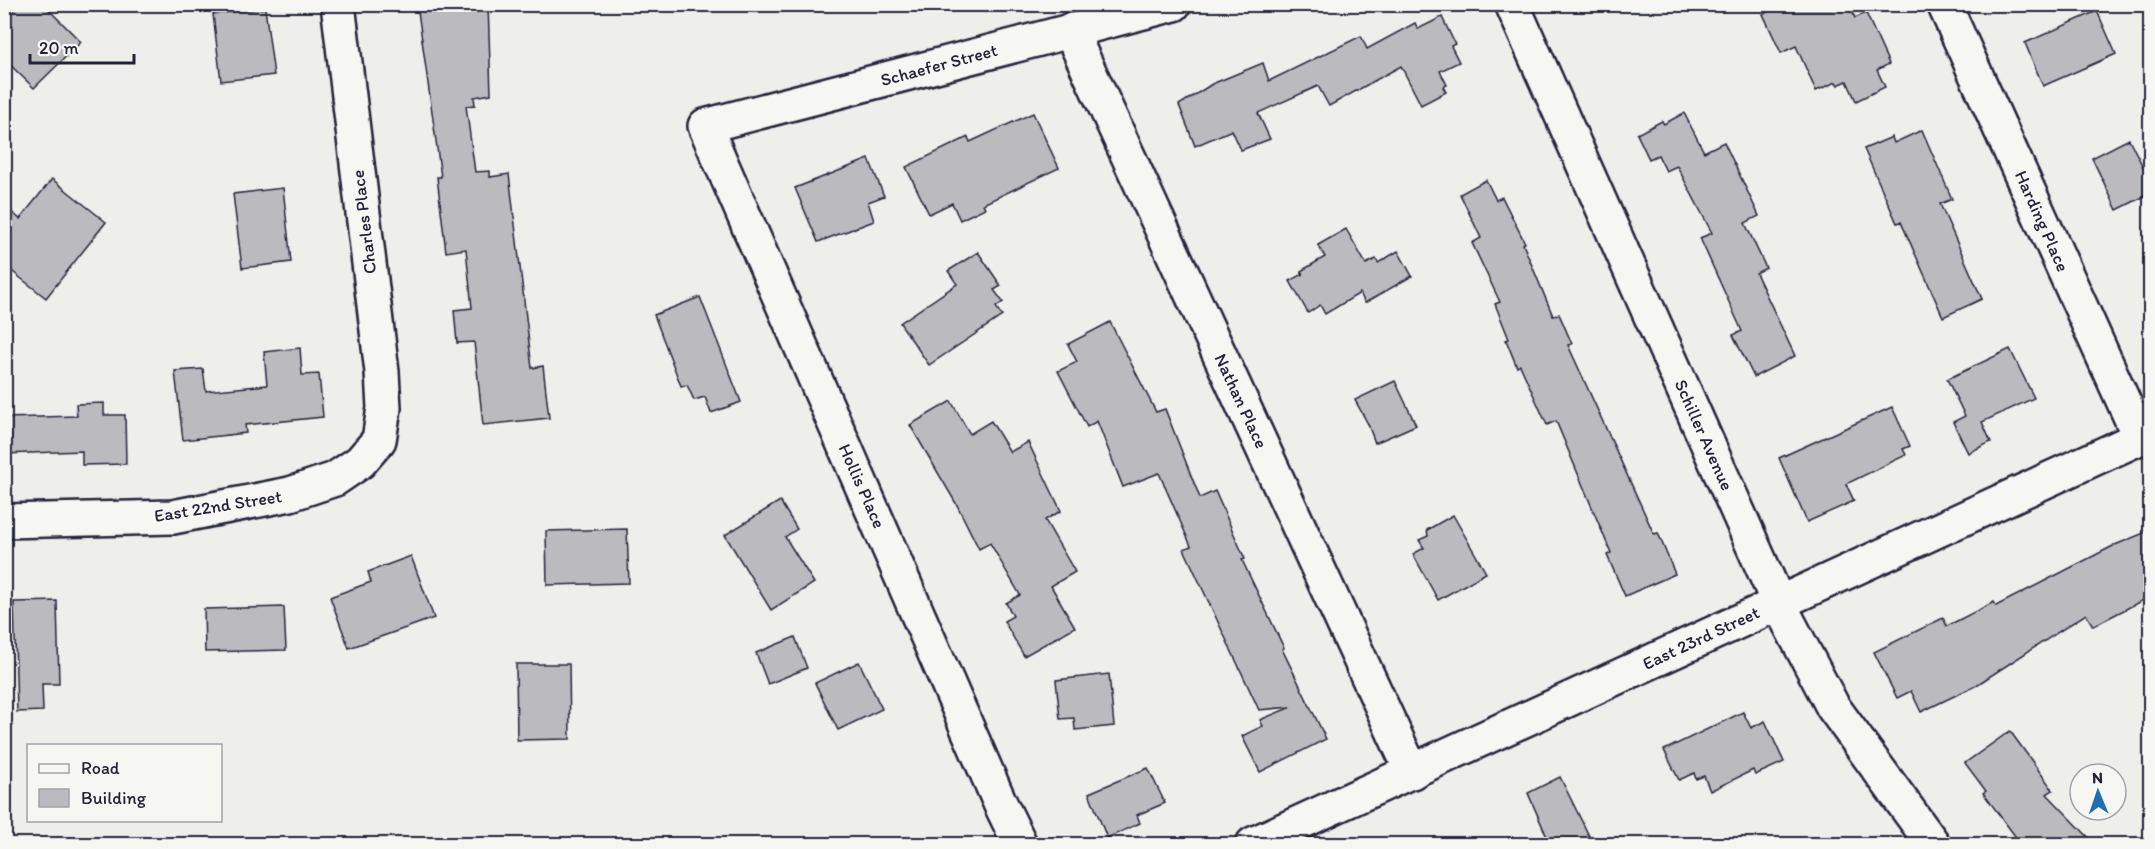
<svg xmlns="http://www.w3.org/2000/svg" width="2155" height="849" font-family="Itim,sans-serif">
<style>
.building{fill:#bbbbbf;stroke:#22223b;stroke-width:1.5}
.lines{fill:none;stroke-linecap:round;stroke-linejoin:round}
.street-casing{stroke:#22223b;stroke-width:38}
.street{stroke:#f6f6f2;stroke-width:33}
.labels{text-anchor:middle;dominant-baseline:central;stroke-width:6;stroke-linejoin:round;paint-order:stroke}
.street-label{font-size:18px;fill:#22223b;stroke:#f6f6f2}
</style>
<rect width="100%" height="100%" fill="#eeeeeb"/>
<filter id="ink" filterUnits="userSpaceOnUse"><feTurbulence type="fractalNoise" baseFrequency=".0167" numOctaves="2"/><feDisplacementMap in="SourceGraphic" scale="12" xChannelSelector="R" yChannelSelector="G"/><feConvolveMatrix kernelMatrix="1 2 1 2 8 2 1 2 1" color-interpolation-filters="sRGB"/></filter>
<g filter="url(#ink)">
<g class="building">
<path d="M19,4H43L81,42L34,88L4,59V19Z"/>
<path d="M417,4H488L491,94L474,97L475,105L466,106L475,172L490,171V177L509,174L532,368L543,366L549,418L483,425L474,342L457,343L454,310L472,308L466,249L446,252L437,177H441Z"/>
<path d="M1783,4H1849L1855,18L1866,13L1889,64L1877,70L1885,87L1856,101L1847,81L1838,85L1836,82L1816,91L1796,46L1781,53L1763,14Z"/>
<path d="M265,8L274,75L221,81L213,14Z"/>
<path d="M2097,11L2116,54L2043,86L2025,43Z"/>
<path d="M1442,17L1455,44L1451,46L1459,62L1440,71L1447,85L1443,87L1446,92L1421,105L1401,66L1329,106L1318,86L1258,113L1270,139L1241,150L1232,130L1195,146L1179,105L1212,84L1263,63L1269,81L1361,36L1367,49L1415,23L1418,29Z"/>
<path d="M1033,113L1059,168L983,204L985,208L960,220L952,203L929,214L906,167L968,137L970,142Z"/>
<path d="M1684,113L1704,152L1724,142L1759,216L1745,223L1766,268L1756,273L1795,356L1754,377L1733,335L1742,331L1700,238L1712,233L1677,166L1666,171L1658,155L1649,159L1637,134L1662,121L1664,124Z"/>
<path d="M1922,130L1952,199L1940,204L1982,299L1943,317L1901,222L1897,223L1864,149L1892,137L1894,143Z"/>
<path d="M2129,139L2151,183V193L2117,210L2092,158Z"/>
<path d="M869,159L884,196L868,202L874,221L818,242L795,188Z"/>
<path d="M52,179L106,222L46,298L4,265V206L20,219Z"/>
<path d="M1486,180L1496,200L1502,197L1525,243L1523,244L1553,316L1559,314L1572,344L1568,345L1654,534L1658,533L1675,574L1625,596L1607,555L1611,553L1556,421L1547,425L1520,365L1517,367L1506,340L1509,339L1495,304L1500,302L1472,243L1481,238L1460,194Z"/>
<path d="M283,188L291,262L242,268L233,194Z"/>
<path d="M1346,229L1366,264L1376,259L1378,263L1398,251L1412,276L1365,303L1360,293L1325,314L1320,305L1308,313L1290,281L1303,274L1301,271L1325,257L1318,245Z"/>
<path d="M978,252L1001,286L994,290L1003,302L996,307L1002,316L929,365L900,323L957,284L948,271Z"/>
<path d="M700,297L741,402L711,413L705,397L694,400L687,385L681,386L654,315Z"/>
<path d="M1110,322L1156,412L1165,409L1200,498L1215,491L1245,559L1242,560L1284,648L1282,649L1326,739L1260,772L1242,736L1263,726L1260,720L1291,707L1259,710L1184,549L1191,546L1159,473L1123,487L1097,421L1087,427L1058,371L1077,362L1068,344Z"/>
<path d="M300,348L302,375L319,374L323,417L245,425L246,433L183,440L175,371L203,369L206,391L267,385L264,352Z"/>
<path d="M2010,349L2034,398L1982,422L1991,442L1968,453L1953,422L1965,416L1947,379Z"/>
<path d="M1395,381L1416,425L1375,443L1368,424L1355,400Z"/>
<path d="M951,401L970,434L991,421L1010,452L1028,442L1061,511L1045,520L1075,572L1051,586L1075,627L1024,656L1004,621L1013,616L1006,603L1020,595L990,543L979,549L957,505L910,425Z"/>
<path d="M104,403V415H125L126,464L82,465V451L4,454V418L77,416L76,404Z"/>
<path d="M1892,407L1910,446L1903,449L1906,455L1846,484L1854,501L1807,522L1779,458Z"/>
<path d="M780,501L797,529L785,537L814,583L771,610L725,535Z"/>
<path d="M1453,515L1486,573L1438,600L1413,554L1424,548L1419,540L1428,536L1427,530Z"/>
<path d="M627,529L629,583L547,585L546,531Z"/>
<path d="M2151,530V596L2093,626L2086,614L1975,686L1921,712L1911,691L1897,698L1874,652L1943,618L1947,626L1994,602L1996,606L2115,545Z"/>
<path d="M411,556L434,618L349,648L330,597L371,582L368,572Z"/>
<path d="M57,601L59,684H42L43,711L17,712L14,602Z"/>
<path d="M284,607L286,650L205,652L204,609Z"/>
<path d="M795,637L807,668L768,684L756,653Z"/>
<path d="M859,662L882,709L838,730L815,683Z"/>
<path d="M516,664H569L570,739L517,740Z"/>
<path d="M1109,674L1114,726L1075,730L1074,718L1060,719L1056,680Z"/>
<path d="M1743,712L1751,728L1765,721L1784,762L1755,775L1753,770L1710,791L1704,776L1696,779L1694,773L1679,780L1664,750Z"/>
<path d="M2010,731L2053,790L2047,794L2095,844H2021L1983,793L1986,791L1965,763Z"/>
<path d="M1148,768L1165,803L1137,815L1140,823L1107,838L1089,793Z"/>
<path d="M1560,777L1593,844H1550L1528,793Z"/>
</g>
<g class="lines">
<defs>
<g id="street">
<path d="M1512,4L1778,602L1833,707L1933,844"/>
<path d="M1944,4L2140,438"/>
<path d="M1070,30L1412,772"/>
<path d="M4,521L173,517L290,494L335,479L360,462L379,440L384,408L382,372L338,4"/>
<path d="M1020,844L1000,803L705,126L1174,4"/>
<path d="M1253,844L2150,433"/>
</g>
</defs>
<use href="#street" class="street-casing"/>
<use href="#street" class="street"/>
</g>
</g>
<g class="labels">
<g class="street-label">
<text transform="translate(939 65) rotate(-15)">Schaefer Street</text>
<text transform="translate(2042 221) rotate(66)">Harding Place</text>
<text transform="translate(364 222) rotate(-97)">Charles Place</text>
<text transform="translate(1241 401) rotate(65)">Nathan Place</text>
<text transform="translate(1704 435) rotate(66)">Schiller Avenue</text>
<text transform="translate(862 486) rotate(66)">Hollis Place</text>
<text transform="translate(218 506) rotate(-9)">East 22nd Street</text>
<text transform="translate(1701 638) rotate(-25)">East 23rd Street</text>
</g>
</g>
<rect width="2155" height="849" fill="none" stroke="#f6f6f2" stroke-width="24"/>
<rect x="12" y="12" width="2131" height="825" fill="none" stroke="#22223b" stroke-width="2" filter="url(#ink)"/>
<rect x="27" y="744" width="195" height="78" fill="#f6f6f2" stroke="#a1a1a9" stroke-width="1.5"/>
<rect x="39" y="764" width="30" height="9" fill="#f6f6f2" stroke="#a1a1a9" stroke-width="1.5"/>
<text x="81" y="774" font-size="18" fill="#22223b">Road</text>
<rect x="39" y="789" width="30" height="18" fill="#bbbbbf" stroke="#a1a1a9" stroke-width="1.5"/>
<text x="81" y="804" font-size="18" fill="#22223b">Building</text>
<g transform="translate(2098 792) rotate(358)"><circle r="28" fill="#f6f6f2" stroke="#a1a1a9" stroke-width="1.5"/>
<path d="M0-4.5L10 22L0 15L-10 22Z" fill="#1f6fb2"/>
<text y="-9" font-size="16" font-weight="bold" text-anchor="middle" fill="#22223b">N</text>
</g>
<path d="M30 54v9h104v-9" fill="none" stroke="#22223b" stroke-width="3"/>
<text x="39" y="54" font-size="18" fill="#22223b" stroke="#f6f6f2" stroke-width="4.5" paint-order="stroke">20 m</text>
</svg>
